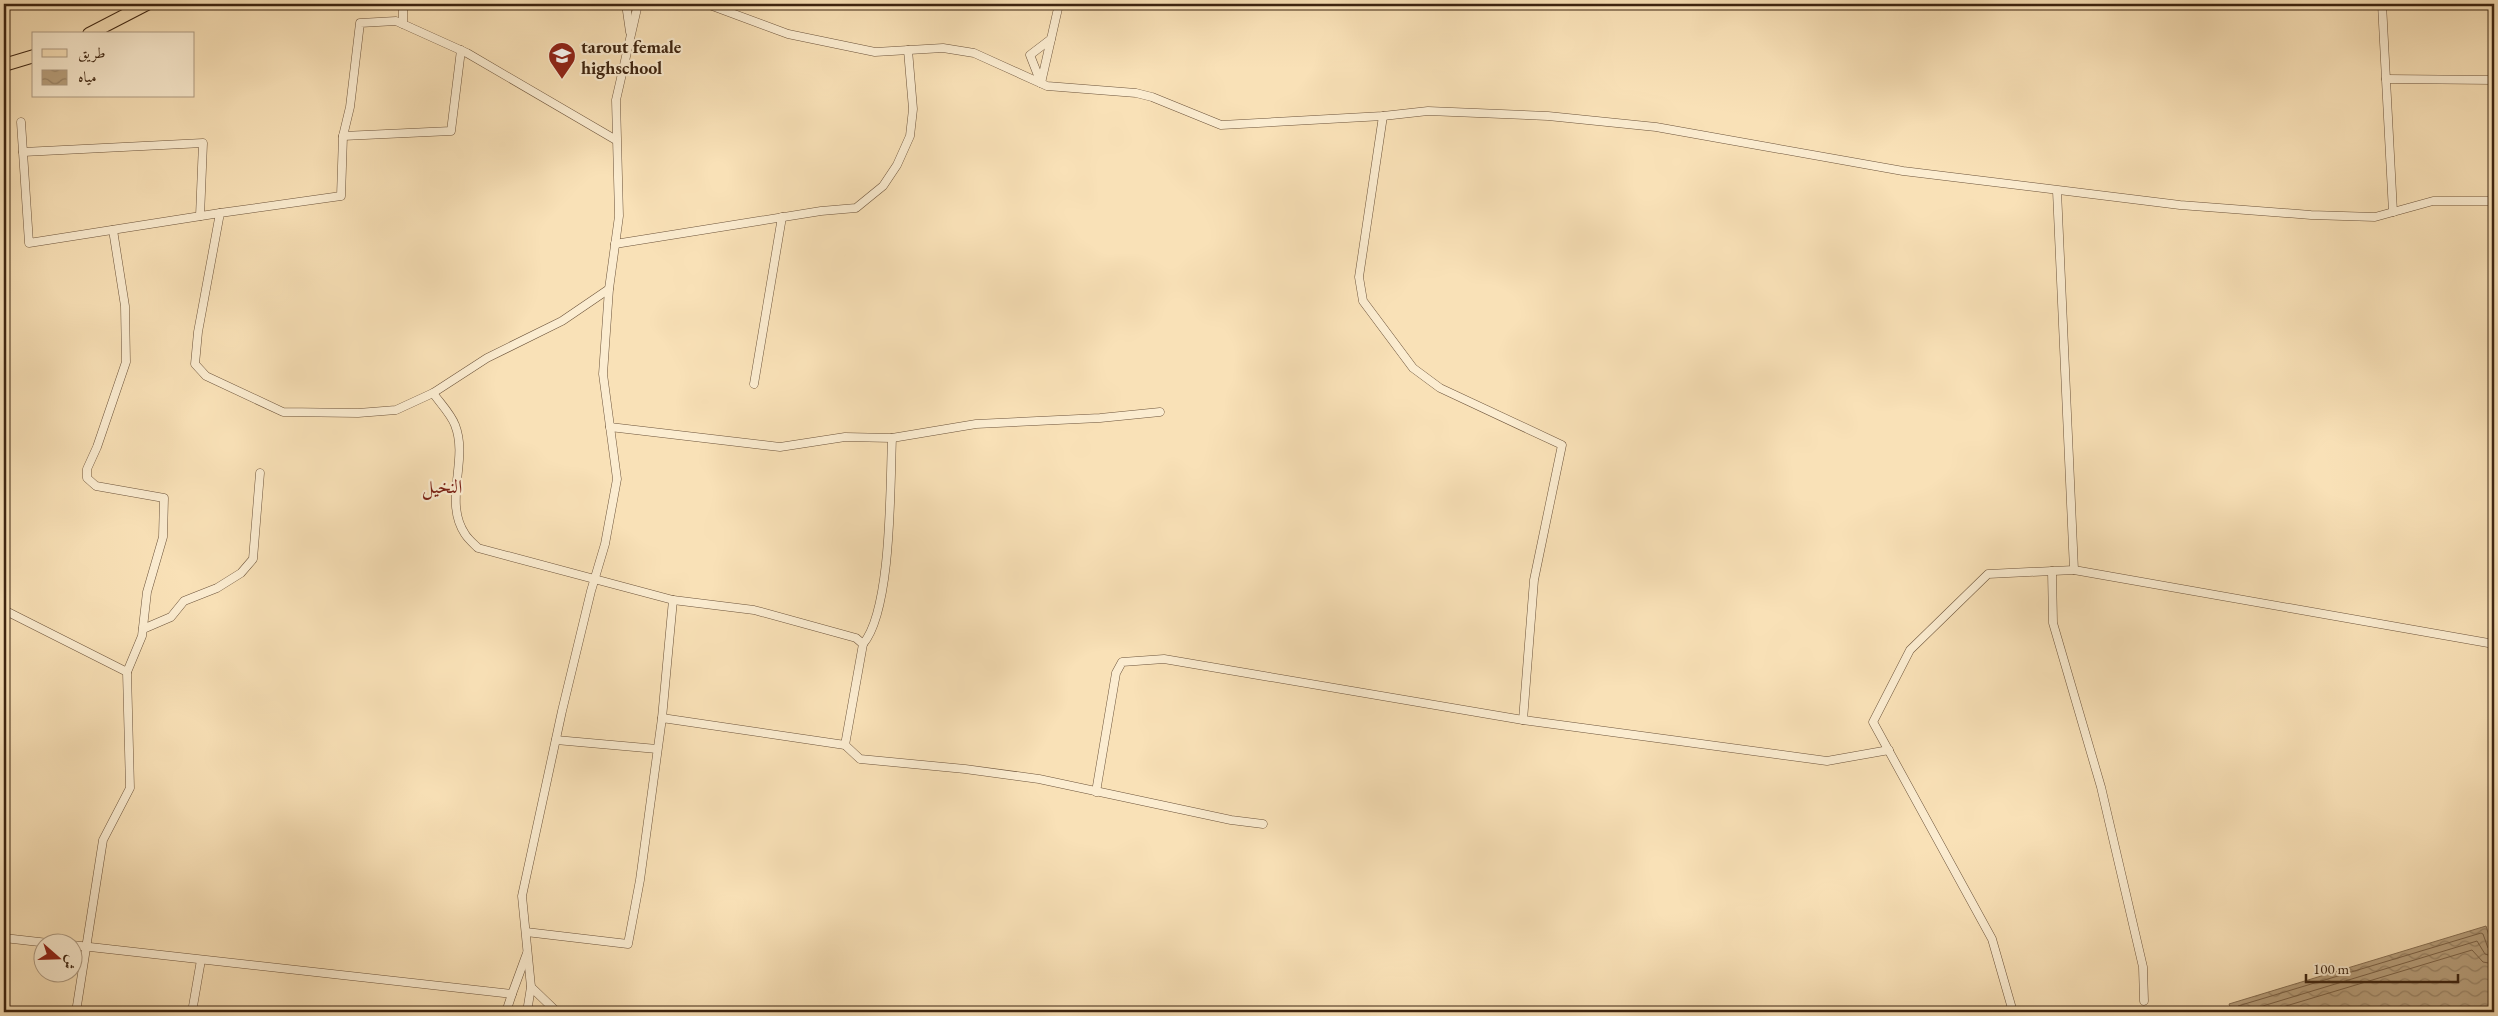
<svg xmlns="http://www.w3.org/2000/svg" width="2498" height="1016" font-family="'EB Garamond',Amiri,serif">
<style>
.water{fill:url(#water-waves);stroke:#876f52}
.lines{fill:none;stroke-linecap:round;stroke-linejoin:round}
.shore{stroke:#7b6247;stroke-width:1}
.street-casing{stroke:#6c533a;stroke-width:9}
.primary-casing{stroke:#3d2410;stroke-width:14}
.street{stroke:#fbecd0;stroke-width:8}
.primary{stroke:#f9e1b7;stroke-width:12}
.labels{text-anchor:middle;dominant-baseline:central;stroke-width:4.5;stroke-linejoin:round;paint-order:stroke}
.poi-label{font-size:18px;font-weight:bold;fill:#3d2410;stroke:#fbecd0;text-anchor:start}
.neighbourhood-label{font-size:19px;fill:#7a1f14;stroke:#fbecd0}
</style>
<defs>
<pattern id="water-waves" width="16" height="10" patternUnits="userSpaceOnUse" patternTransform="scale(1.25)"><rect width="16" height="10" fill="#b9a17e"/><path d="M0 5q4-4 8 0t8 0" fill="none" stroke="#988366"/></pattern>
</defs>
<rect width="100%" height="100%" fill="#f9e1b7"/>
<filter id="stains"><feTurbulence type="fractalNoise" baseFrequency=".004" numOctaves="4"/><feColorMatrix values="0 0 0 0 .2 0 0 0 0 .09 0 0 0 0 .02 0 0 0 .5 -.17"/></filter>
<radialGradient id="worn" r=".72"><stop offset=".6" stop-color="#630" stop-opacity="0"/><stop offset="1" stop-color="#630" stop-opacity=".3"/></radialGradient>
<path class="water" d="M2486,926L2494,953V1012H2232L2229,1004Z"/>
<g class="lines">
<g class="shore">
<path d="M2236,1012L2238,1006L2481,933L2483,934L2488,948L2494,951"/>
<path d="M2243,1012L2477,941L2485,954L2494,957"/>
<path d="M2266,1012L2472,950L2483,962L2494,964"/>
</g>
<defs>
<g id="street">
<path d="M626,4L630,32"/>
<path d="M707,4L788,34L875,52L943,48L974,53L1047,86L1136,93L1152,97L1221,125L1383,116L1428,111L1548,116L1656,127L1903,171L2180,205L2311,215L2375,217L2433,201H2494"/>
<path d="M2382,4L2393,212"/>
<path d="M403,24V4"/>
<path d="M2386,79L2494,80"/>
<path d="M1041,83L1059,4"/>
<path d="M1041,83L1030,55L1051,39"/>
<path d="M1383,116L1359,277L1363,301L1413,368L1440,388L1562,445L1534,580L1523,720L1827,761L1889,750"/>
<path d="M21,122L29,243L220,213"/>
<path d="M343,136L451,131L461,50"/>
<path d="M23,152L203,143L200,216"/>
<path d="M113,230L125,306L126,362L97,447L87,469V478L96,486L164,498L163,537L147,592L142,636L127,672"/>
<path d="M615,244L821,211L856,208L883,186L897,165L910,136L913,109L908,50"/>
<path d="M609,289L562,321L487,358L433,393L396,410L358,413L283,412L206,376L195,364L198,332L220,213L341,196L343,136L350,107L360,23L396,21L467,53L616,140"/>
<path d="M754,384L782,217"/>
<path d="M433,393C440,403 451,414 455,425C469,460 443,501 465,534C468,539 474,544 478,548L673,600L754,610L856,638L863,644L845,745L662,718L640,880L628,944L526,932"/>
<path d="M610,427L780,447L845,437L892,438L976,424L1100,418L1160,412"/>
<path d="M2074,570L2494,644"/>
<path d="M2052,571L2053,623L2101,787L2143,967L2144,1001"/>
<path d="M4,610L127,672L130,788L103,840L76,1012"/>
<path d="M143,629L171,617L184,601L217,588L241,573L253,559L260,473"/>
<path d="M863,644C892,610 890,486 892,438"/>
<path d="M662,718L673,600"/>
<path d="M556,740L657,749"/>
<path d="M845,745L860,759L965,769L1039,779L1231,820L1263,824"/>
<path d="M1096,792L1116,673L1122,662L1164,659L1523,720"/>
<path d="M4,938L57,944"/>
<path d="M72,945L512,994L527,953"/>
<path d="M531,987L557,1012"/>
<path d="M192,1012L201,960"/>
<path d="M506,1012L512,994"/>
<path d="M527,1012L531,987L522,896L562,711L591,591L605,544L617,479L603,374L609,289L619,216L616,100L638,4"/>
<path d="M2013,1012L1992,939L1873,722L1910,650L1988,574L2074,570L2057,191"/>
</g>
<g id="primary">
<path d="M89,34L147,4"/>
<path d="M4,65L34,56"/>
</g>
</defs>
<use href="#street" class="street-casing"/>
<use href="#primary" class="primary-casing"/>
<use href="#street" class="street"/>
<use href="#primary" class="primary"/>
</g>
<defs>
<symbol id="school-pin" viewBox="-11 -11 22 30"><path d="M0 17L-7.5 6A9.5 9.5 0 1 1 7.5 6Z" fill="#8f2418" stroke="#fbecd0"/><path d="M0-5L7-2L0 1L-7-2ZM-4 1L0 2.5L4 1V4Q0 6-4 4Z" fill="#fff"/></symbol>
</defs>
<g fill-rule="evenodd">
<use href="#school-pin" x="546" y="40" width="32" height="43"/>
</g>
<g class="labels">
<g class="poi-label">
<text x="581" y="46">tarout female<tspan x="581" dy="21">highschool</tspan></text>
</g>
<g class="neighbourhood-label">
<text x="442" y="486">النخيل</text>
</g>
</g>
<rect width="2498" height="1016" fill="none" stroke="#f9e1b7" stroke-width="20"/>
<rect x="5" y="5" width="2488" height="1006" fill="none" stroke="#3d2410" stroke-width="2.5"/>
<rect x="10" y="10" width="2478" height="996" fill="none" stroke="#3d2410"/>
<rect x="32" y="32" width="162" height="65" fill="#fbecd0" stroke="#af9c83"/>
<rect x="42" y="49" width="25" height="8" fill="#f9e1b7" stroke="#af9c83"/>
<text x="78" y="58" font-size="15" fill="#3d2410">طريق</text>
<rect x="42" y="70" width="25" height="15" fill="url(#water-waves)" stroke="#af9c83"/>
<text x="78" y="82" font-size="15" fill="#3d2410">مياه</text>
<g transform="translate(58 958) rotate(110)"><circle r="24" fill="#fbecd0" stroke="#af9c83"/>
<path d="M0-4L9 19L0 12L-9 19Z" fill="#8f2418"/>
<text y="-8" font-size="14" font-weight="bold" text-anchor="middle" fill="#3d2410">ش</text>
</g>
<path d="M2306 974v8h152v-8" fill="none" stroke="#3d2410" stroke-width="2.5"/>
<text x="2313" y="974" font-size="15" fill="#3d2410" stroke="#fbecd0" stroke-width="4" paint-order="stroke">100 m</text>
<rect width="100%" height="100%" filter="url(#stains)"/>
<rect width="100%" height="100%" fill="url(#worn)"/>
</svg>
